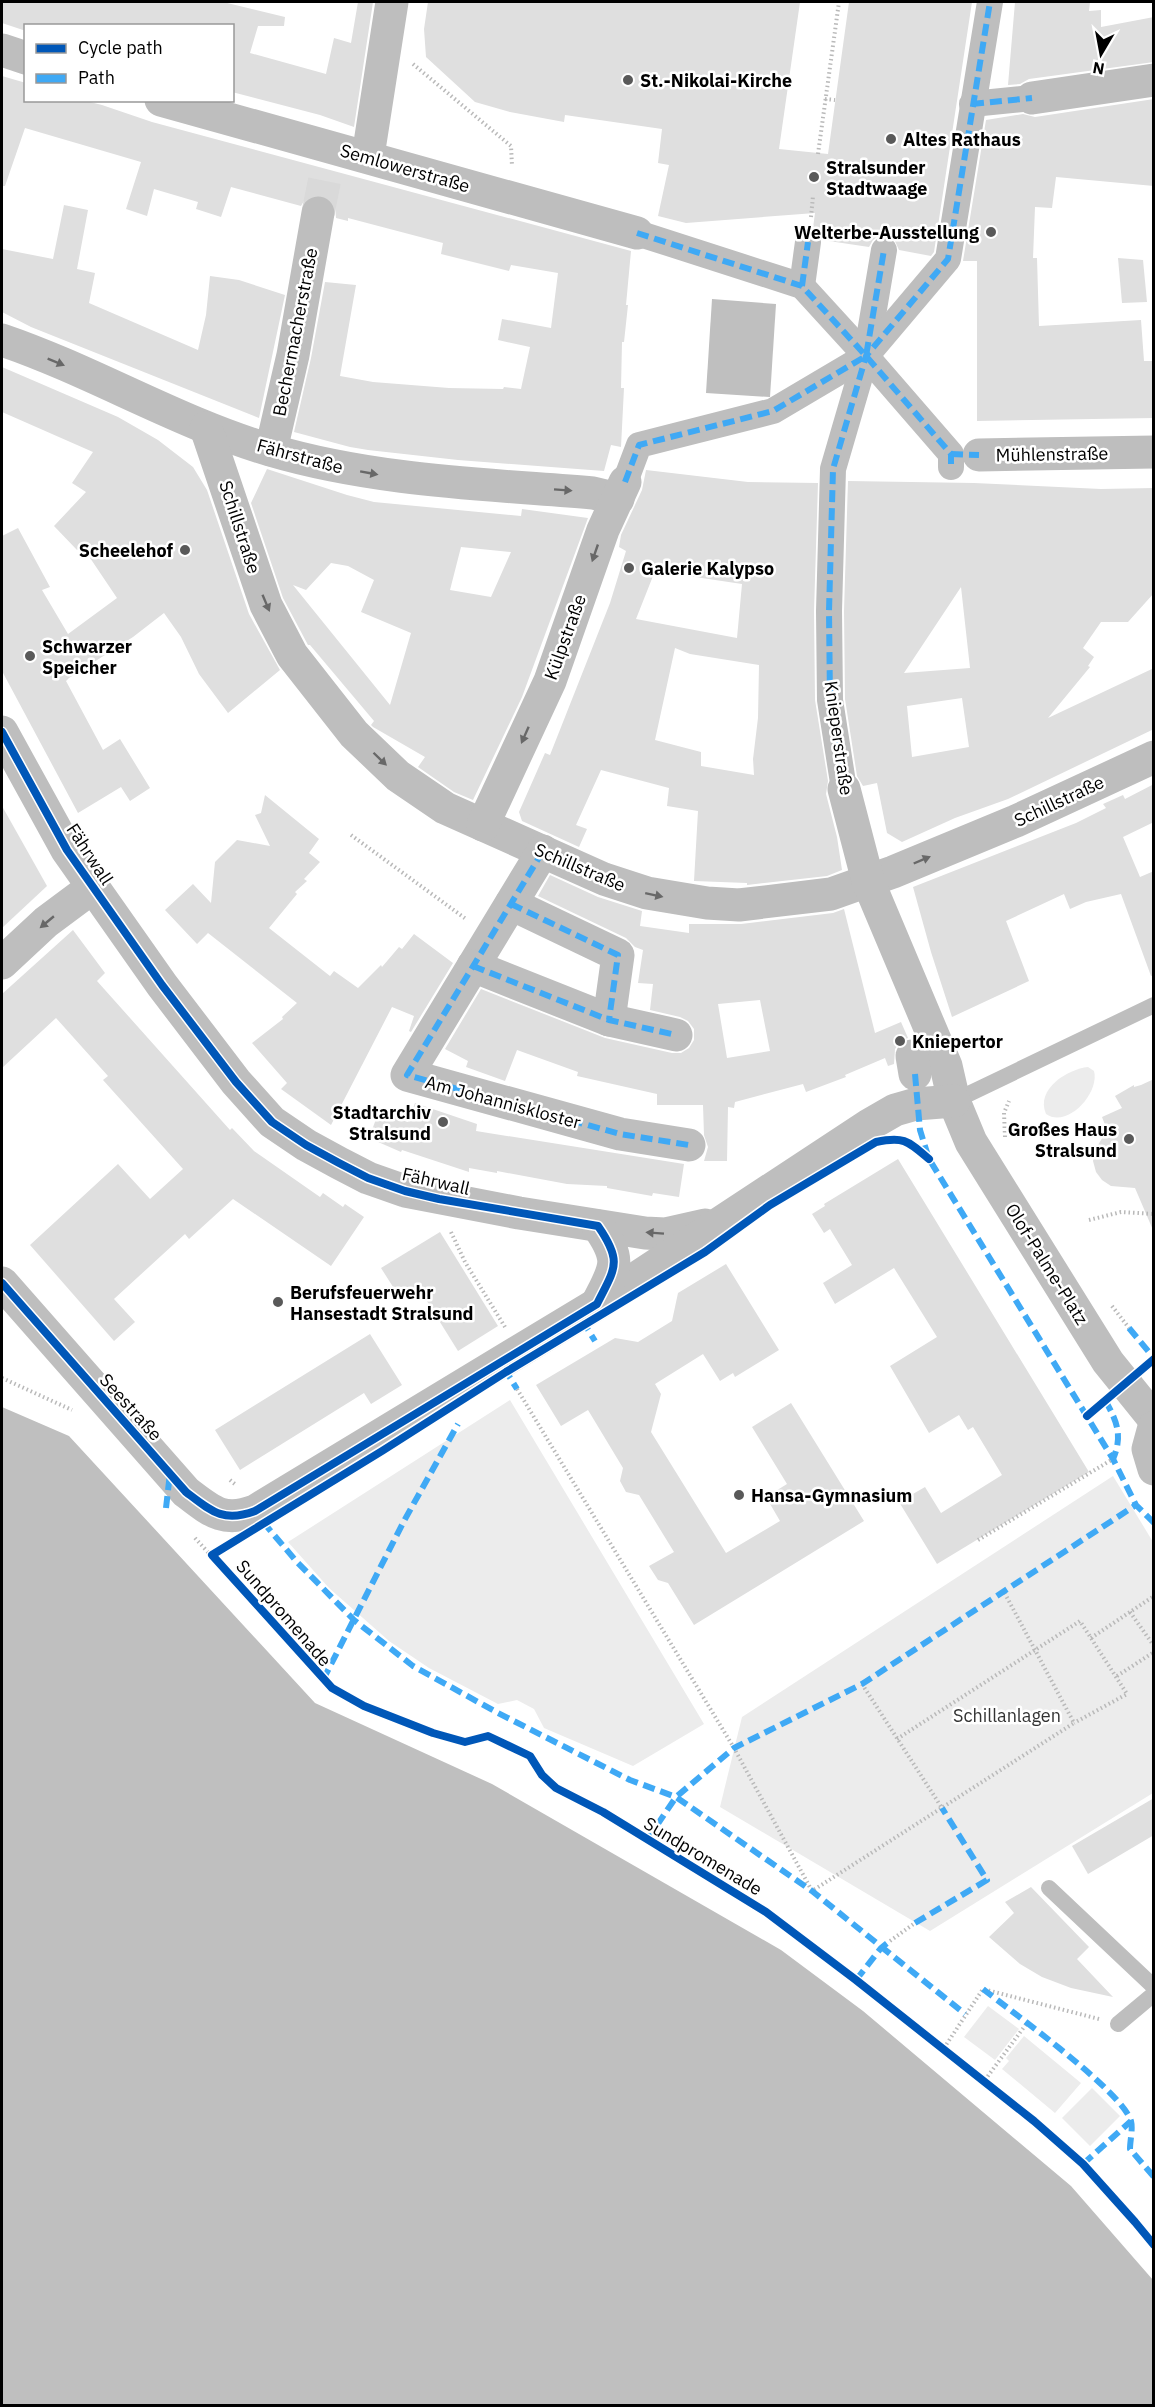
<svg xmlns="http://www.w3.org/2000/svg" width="1155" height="2407" font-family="'IBM Plex Sans',sans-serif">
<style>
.green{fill:#ececec}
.water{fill:#bfbfbf}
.building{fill:#dfdfdf;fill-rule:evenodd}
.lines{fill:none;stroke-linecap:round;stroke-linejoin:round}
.minor-tunnel{stroke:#d9d9d9;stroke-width:33;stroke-dasharray:33 16;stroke-linecap:butt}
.path{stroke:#b9b9b9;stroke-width:4;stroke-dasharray:1.5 3;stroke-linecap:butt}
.service{stroke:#bebebe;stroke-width:16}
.pedestrian{stroke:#bebebe;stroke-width:26}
.minor{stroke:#bebebe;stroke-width:33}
.tertiary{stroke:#bebebe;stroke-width:33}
.quiet{stroke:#3fa9f5;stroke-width:6;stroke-dasharray:12 6;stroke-linecap:butt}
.cycleway-casing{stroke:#fff;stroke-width:11}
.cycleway{stroke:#0057b8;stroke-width:8}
.oneway{fill:#686868}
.poi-dot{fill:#595959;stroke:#fff;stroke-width:2}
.labels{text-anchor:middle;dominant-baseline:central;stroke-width:5;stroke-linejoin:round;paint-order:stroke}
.poi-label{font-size:18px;font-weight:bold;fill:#000;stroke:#fff;text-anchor:start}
.street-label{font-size:18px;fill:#000;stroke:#fff}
.park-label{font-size:18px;fill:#333;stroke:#fff}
</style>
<rect width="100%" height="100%" fill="#fff"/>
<g class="green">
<path d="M1088,1067L1094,1071C1100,1093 1067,1129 1046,1114C1035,1089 1068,1069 1088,1067Z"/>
<path d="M510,1400L704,1724L633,1766L544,1728L534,1709L517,1700L498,1704L429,1668L389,1641L329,1588L288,1542Z"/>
<path d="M1113,1476L1153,1542V1793L930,1931L720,1807L742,1717Z"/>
<path d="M988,2006L1019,2029L995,2060L964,2037Z"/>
<path d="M1024,2036L1081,2083L1055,2113L1002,2069L1009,2061L1006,2058Z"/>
<path d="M1092,2088L1120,2116L1090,2146L1062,2118Z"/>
</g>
<g class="water">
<path d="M712,299L776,304L770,397L706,393Z"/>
<path d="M2,1407L69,1436L315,1703L492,1784L781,1950L863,2011L1071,2186L1153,2280V2405H2Z"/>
</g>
<g class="building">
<path d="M2,2H223L285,17L284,26H258L250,53L326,74L334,38L351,43L358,2H373L354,127L320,115L232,92V26H26V31L2,23Z"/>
<path d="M428,2H800L779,149L828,154L849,2H972L934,252L931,256L899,250L894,239L886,235L878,236L873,240L869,247L822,240L818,231L813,228L815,213L686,223L658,216L669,165L658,163L662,129L565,115L564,122L510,112L475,102L426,57L424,29Z"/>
<path d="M1015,2H1090L1089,11L1101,10V27L1154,17V62L1029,79L1020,84L1008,85Z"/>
<path d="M2,76L26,83V100H82L102,105L152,122L631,251L626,305H628L624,342H622L621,388H624L621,447L611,445L604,471L458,460L368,450L350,447L294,432L311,358L325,282L356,285L340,376L373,382L449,388L503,389L504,387L521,389L530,347L498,340L502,319L551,328L558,273L511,265L509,271L441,254L443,243L348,218V221L336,218L335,206L330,198L321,195L311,196L304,201L301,206L231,187L221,217L196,209L198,202L154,189L147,216L126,209L141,162L25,128L5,186H2Z"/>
<path d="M1154,99V186L1056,177L1052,208L1035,207L1033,258H1037L1039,326L1141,320L1144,361H1154V418L977,421V261H963L986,120L1023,114L1035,117Z"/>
<path d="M64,205L88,210L77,269L95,273L89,303L198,350L206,315L210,276L239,280L285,295L259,418L31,327L2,312V249L53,259Z"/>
<path d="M1118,258L1143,260L1147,302L1122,303Z"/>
<path d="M2,367L118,417L158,440L193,467L207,490L249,614L280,670L228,713L199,674L181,637L164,613L133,637L69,678L66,681L103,750L120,739L150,788L130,801L121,787L78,813L2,671V536L18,528L50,587L42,590L68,634L117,598L82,546L77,550L54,526L86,492L72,483L93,452L2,412Z"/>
<path d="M267,469L347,495L374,502L521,516L522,509L588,518L522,697L473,800L454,792L418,767L425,757L373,727L371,725L374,721L310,645H308L283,598L251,503ZM461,547L511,552L491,597L450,590ZM331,563L348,566L374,580L361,612L411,633L390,705L293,585L306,590Z"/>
<path d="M646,470L748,482L818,483L814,611L815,700L828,781L826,794L837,837L842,870L827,876L747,885V883L694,881L698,811L667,806L669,788L601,770L576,825L587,829L579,847L522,821L519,812L545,753L550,755L610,603L626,551L619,547L621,535L642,490ZM655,571L742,584L737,638L636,619ZM675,648L690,654L759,665L758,718L753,759L754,775L701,766V752L655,740Z"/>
<path d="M848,481L974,483L1101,489L1154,488V593L1128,622H1101L1083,648L1094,657L1088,666L1090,667L1048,718L1154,668V729L1008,799L955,818L902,842L887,833L877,783L863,786L857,776L845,699L844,611ZM961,587L970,668L904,673ZM962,698L969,747L912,757L907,706Z"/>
<path d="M1154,784V822L1123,837L1140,877L1154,871V975L1151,976L1121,894L1086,902L1070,909L1064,894L1006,921L1029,981L952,1017L931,952L913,887L1076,823L1106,808L1103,804L1123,795L1125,799Z"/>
<path d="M265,795L319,839L309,853L320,862L304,879L307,881L295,892L297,894L269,928L330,976L334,971L358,988L381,965L382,967L399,947L402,949L414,934L453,963L411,1032L409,1031L414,1016L392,1007L331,1125L281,1089L287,1083L252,1043L283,1019L282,1017L297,1003L208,933L197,944L165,910L193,884L211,903L215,862L237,840L270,846L255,815L261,813Z"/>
<path d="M2,806L47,886L2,928Z"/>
<path d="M550,875L598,897L642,911L640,926L689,933V924H741L833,913L844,909L875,1033L901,1022L908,1038L901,1041L895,1049L894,1064L888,1066L885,1058L845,1075L846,1077L806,1092L803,1084L735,1102L734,1108L728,1107L727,1161H704L708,1147L704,1135L703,1105H657V1094L577,1076L578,1072L517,1050L505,1081L466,1067L468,1061L445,1049L481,989L605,1038L672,1053H681L689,1048L694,1040V1029L688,1021L680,1017L650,1010L653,984L638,983L643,950L635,947L626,938L538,896ZM760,1000L770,1051L727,1058L718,1004Z"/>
<path d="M73,930L105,973L97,981L230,1130L232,1128L254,1151L320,1197L323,1193L343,1207L345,1204L364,1217L331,1266L233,1199L189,1239L185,1234L114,1299L135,1322L114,1341L30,1245L118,1164L150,1199L183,1169L103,1080L108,1076L56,1018L2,1068V994Z"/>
<path d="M1154,1079V1230H1153L1135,1188L1111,1186L1102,1180L1096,1172L1093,1161L1095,1150L1107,1130L1102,1117L1122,1108L1115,1096L1134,1085V1087L1141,1085Z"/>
<path d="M415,1103L477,1124L476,1131L684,1164L679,1197L653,1193L652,1196L607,1188V1186L567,1184L497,1171V1173L469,1168V1172L402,1150L401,1152L369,1138L379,1111L408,1122Z"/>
<path d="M898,1159L1089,1472L937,1564L899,1502L925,1487L941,1513L1002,1475L973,1427L968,1430L959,1415L929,1433L890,1366L937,1337L894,1268L835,1304L823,1283L852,1265L830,1229L824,1233L812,1214L825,1206L824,1204Z"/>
<path d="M440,1232L498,1326L458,1351L420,1290L402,1301L381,1268Z"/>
<path d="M726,1264L779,1350L735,1377L733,1373L720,1381L703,1354L655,1384L661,1394L651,1432L726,1553L780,1521L766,1497L787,1484L752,1427L791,1403L864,1521L694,1625L668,1583L658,1580L649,1566L674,1552L639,1495L626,1492L620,1481L623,1468L588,1410L561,1426L536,1385L615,1338L638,1342L672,1321L678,1293Z"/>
<path d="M370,1334L402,1385L371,1404L364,1393L240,1470L215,1430Z"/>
<path d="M1154,1798V1835L1088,1874L1072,1846Z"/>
<path d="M1031,1887L1089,1947L1077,1959L1113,1997L1071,1988L1042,1977L1020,1964L989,1937L1014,1913L1005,1902Z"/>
</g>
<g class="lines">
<path class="minor-tunnel" d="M318,213L327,168"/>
<g class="path">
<path d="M413,64L511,146L512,166"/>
<path d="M825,99L835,100"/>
<path d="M818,154L839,2"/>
<path d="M811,217L813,196"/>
<path d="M351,835L466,919"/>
<path d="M1005,1137L1004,1113L1009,1101"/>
<path d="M1089,1220L1121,1212L1154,1214"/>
<path d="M451,1232L465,1262L505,1327"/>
<path d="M1112,1306L1129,1328"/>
<path d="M2,1378L72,1410"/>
<path d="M517,1389L734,1748L812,1891L1074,1723L1003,1590"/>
<path d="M230,1480L236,1485"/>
<path d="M195,1538L332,1688L364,1706L433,1733L465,1742L488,1736L530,1756L542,1775L556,1788L603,1812L766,1912L856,1980L1034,2121L1083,2164L1135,2222L1154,2245"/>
<path d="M978,1540L1113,1459"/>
<path d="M1130,1612L1154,1646"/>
<path d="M1091,1638L1154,1596"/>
<path d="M1117,1676L1154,1652"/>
<path d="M862,1684L942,1808"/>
<path d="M897,1739L1080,1621L1127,1694L1074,1723"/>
<path d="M890,1941L915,1923"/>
<path d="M944,2048L983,1989L1099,2019"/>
<path d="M985,2080L1027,2023"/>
</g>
<g class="service">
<path d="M954,1101L1154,1005"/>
<path d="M1049,1888L1154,1987"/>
<path d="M1118,2024L1154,1994"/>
</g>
<g class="pedestrian">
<path d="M972,104L1032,98"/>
<path d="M637,233L802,286L866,356L951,454V467"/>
<path d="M802,286L808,242"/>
<path d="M625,482L639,445L773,411L866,356L884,250"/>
<path d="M844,789L830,700L829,611L833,469L866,356L948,259L990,2"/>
</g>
<g class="minor">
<path d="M2,50L26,58"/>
<path d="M1032,98L1154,80"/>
<path d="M161,100L637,233"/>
<path d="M368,156L392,2"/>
<path d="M2,340C93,371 176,422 270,450C375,481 485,484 593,493L618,499"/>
<path d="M206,428L266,605L292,655L354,734L398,776L445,808L604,879L647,893L707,903L739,905L831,894L893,872L1016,821L1154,757"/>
<path d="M271,450L293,355L318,213"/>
<path d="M979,455L1154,452"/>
<path d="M2,732L67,850L162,985L236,1082L272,1122L306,1145L339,1163L368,1178L405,1191L519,1213L645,1233L665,1234L705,1225"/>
<path d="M844,789L868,881L946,1066L954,1101L971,1142L1108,1362L1154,1419"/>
<path d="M483,825L550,681L603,530L625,482"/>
<path d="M543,851L407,1075L620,1134L689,1145"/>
<path d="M511,904L618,955L609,1020"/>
<path d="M2,963L46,922L93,887"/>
<path d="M473,966L609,1020L676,1035"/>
<path d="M912,1056L915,1074"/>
<path d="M2,1283L186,1492C211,1511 223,1523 255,1511L597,1304L869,1125L895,1110L916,1104L954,1101"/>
<path d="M597,1304C615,1268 623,1262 598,1226"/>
</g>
<path class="tertiary" d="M1154,1427L1148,1449L1154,1469"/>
<g class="quiet">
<path d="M972,104L1032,98"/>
<path d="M637,233L802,286L866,356L951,454V467"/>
<path d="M802,286L808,242"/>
<path d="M951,454L979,455"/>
<path d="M625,482L639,445L773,411L866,356L884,250"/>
<path d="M844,789L830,700L829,611L833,469L866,356L948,259L990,2"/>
<path d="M543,851L407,1075L620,1134L689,1145"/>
<path d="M511,904L618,955L609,1020"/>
<path d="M473,966L609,1020L676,1035"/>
<path d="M915,1074L920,1130L929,1159L1113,1459L1136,1505L1154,1523"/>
<path d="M582,1320L595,1341"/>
<path d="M1129,1328L1154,1358"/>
<path d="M504,1368L517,1389"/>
<path d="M1105,1400C1117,1421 1123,1436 1113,1459"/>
<path d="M166,1508L170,1473"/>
<path d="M263,1522L297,1562L354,1620L413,1666L498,1713L630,1780L676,1797L812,1891L965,2014"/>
<path d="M323,1680L404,1521L458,1424"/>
<path d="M647,1840L676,1797L734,1748L862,1684L1136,1505"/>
<path d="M915,1923L987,1880L942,1808"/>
<path d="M856,1980L881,1948L890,1941"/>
<path d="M983,1989C1012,2012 1122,2091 1131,2121C1133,2129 1130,2141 1130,2149L1154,2177"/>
<path d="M1083,2164L1131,2121"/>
</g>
<defs>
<g id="cycleway">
<path d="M2,732L67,850L162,985L236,1082L272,1122L306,1145L339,1163L368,1178L405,1191L439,1199L598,1226C623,1262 615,1268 597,1304L255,1511C223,1523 211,1511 186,1492L2,1283"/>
<path d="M929,1159C908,1141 904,1136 876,1142L770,1205L705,1252L506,1372L382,1451L212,1555L332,1688L364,1706L433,1733L465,1742L488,1736L530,1756L542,1775L556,1788L603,1812L766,1912L856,1980L1034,2121L1083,2164L1135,2222L1154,2245"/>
<path d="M1087,1416L1154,1359"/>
</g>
</defs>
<use href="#cycleway" class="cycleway-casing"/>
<use href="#cycleway" class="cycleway"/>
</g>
<defs><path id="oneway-solid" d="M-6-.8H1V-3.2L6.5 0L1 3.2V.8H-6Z" transform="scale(1.5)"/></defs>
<g class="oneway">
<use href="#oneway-solid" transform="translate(56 362) rotate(22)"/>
<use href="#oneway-solid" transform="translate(369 473) rotate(10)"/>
<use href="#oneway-solid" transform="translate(563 490) rotate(4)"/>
<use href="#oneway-solid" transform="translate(595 553) rotate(109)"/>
<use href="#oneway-solid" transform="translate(266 603) rotate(67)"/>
<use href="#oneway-solid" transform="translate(525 735) rotate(114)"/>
<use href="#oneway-solid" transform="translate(380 759) rotate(44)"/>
<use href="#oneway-solid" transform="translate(922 860) rotate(-23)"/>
<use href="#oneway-solid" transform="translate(654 895) rotate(12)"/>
<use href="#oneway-solid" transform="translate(47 922) rotate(140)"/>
<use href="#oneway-solid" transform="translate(655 1233) rotate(-176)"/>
</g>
<g class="poi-dot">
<circle cx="628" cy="80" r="6"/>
<circle cx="891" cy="139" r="6"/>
<circle cx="814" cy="177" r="6"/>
<circle cx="991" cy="232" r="6"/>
<circle cx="185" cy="550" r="6"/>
<circle cx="629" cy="568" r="6"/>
<circle cx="30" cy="656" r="6"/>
<circle cx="900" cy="1041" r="6"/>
<circle cx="443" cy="1122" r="6"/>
<circle cx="1129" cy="1139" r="6"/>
<circle cx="278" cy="1302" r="6"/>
<circle cx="739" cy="1495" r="6"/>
</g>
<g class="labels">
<g class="poi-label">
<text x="640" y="80">St.-Nikolai-Kirche</text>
<text x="903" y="139">Altes Rathaus</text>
<text x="826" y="167">Stralsunder<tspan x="826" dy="21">Stadtwaage</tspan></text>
<text x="979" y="232" text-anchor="end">Welterbe-Ausstellung</text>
<text x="173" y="550" text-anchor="end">Scheelehof</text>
<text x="641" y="568">Galerie Kalypso</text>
<text x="42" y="646">Schwarzer<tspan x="42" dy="21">Speicher</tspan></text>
<text x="912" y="1041">Kniepertor</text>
<text x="431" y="1112" text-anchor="end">Stadtarchiv<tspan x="431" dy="21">Stralsund</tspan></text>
<text x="1117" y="1129" text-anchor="end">Großes Haus<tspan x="1117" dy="21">Stralsund</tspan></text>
<text x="290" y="1292">Berufsfeuerwehr<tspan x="290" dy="21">Hansestadt Stralsund</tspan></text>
<text x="751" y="1495">Hansa-Gymnasium</text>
</g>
<g class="street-label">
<text transform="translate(405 168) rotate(16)">Semlowerstraße</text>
<text transform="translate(295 332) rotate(-79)">Bechermacherstraße</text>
<text transform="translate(1052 454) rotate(-1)">Mühlenstraße</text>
<text transform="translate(300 456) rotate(15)">Fährstraße</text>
<text transform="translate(240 527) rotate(72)">Schillstraße</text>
<text transform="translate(565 637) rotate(-70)">Külpstraße</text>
<text transform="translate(839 738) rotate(82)">Knieperstraße</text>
<text transform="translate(1059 801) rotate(-25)">Schillstraße</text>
<text transform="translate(90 854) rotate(57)">Fährwall</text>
<text transform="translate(580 867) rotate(23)">Schillstraße</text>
<text transform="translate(503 1102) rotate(15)">Am Johanniskloster</text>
<text transform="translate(436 1181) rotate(13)">Fährwall</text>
<text transform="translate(1047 1264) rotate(58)">Olof-Palme-Platz</text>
<text transform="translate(131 1407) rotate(48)">Seestraße</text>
<text transform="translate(284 1613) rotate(49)">Sundpromenade</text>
<text transform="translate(703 1856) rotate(31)">Sundpromenade</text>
</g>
<g class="park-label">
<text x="1007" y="1715">Schillanlagen</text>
</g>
</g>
<rect width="1155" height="2407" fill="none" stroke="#000000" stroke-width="6"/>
<rect x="24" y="24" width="210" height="78" fill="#ffffff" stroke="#999999" stroke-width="1.5"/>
<rect x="36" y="44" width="30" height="9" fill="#0057b8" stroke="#999999" stroke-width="1.5"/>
<text x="78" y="54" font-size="18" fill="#000000">Cycle path</text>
<rect x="36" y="74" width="30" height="9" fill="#3fa9f5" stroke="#999999" stroke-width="1.5"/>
<text x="78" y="84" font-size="18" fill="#000000">Path</text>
<g transform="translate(1101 54) rotate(190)" stroke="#ffffff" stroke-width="4.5" paint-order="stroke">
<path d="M0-4.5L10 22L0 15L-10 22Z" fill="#000000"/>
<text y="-9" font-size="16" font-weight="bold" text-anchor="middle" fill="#000000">N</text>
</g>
</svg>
